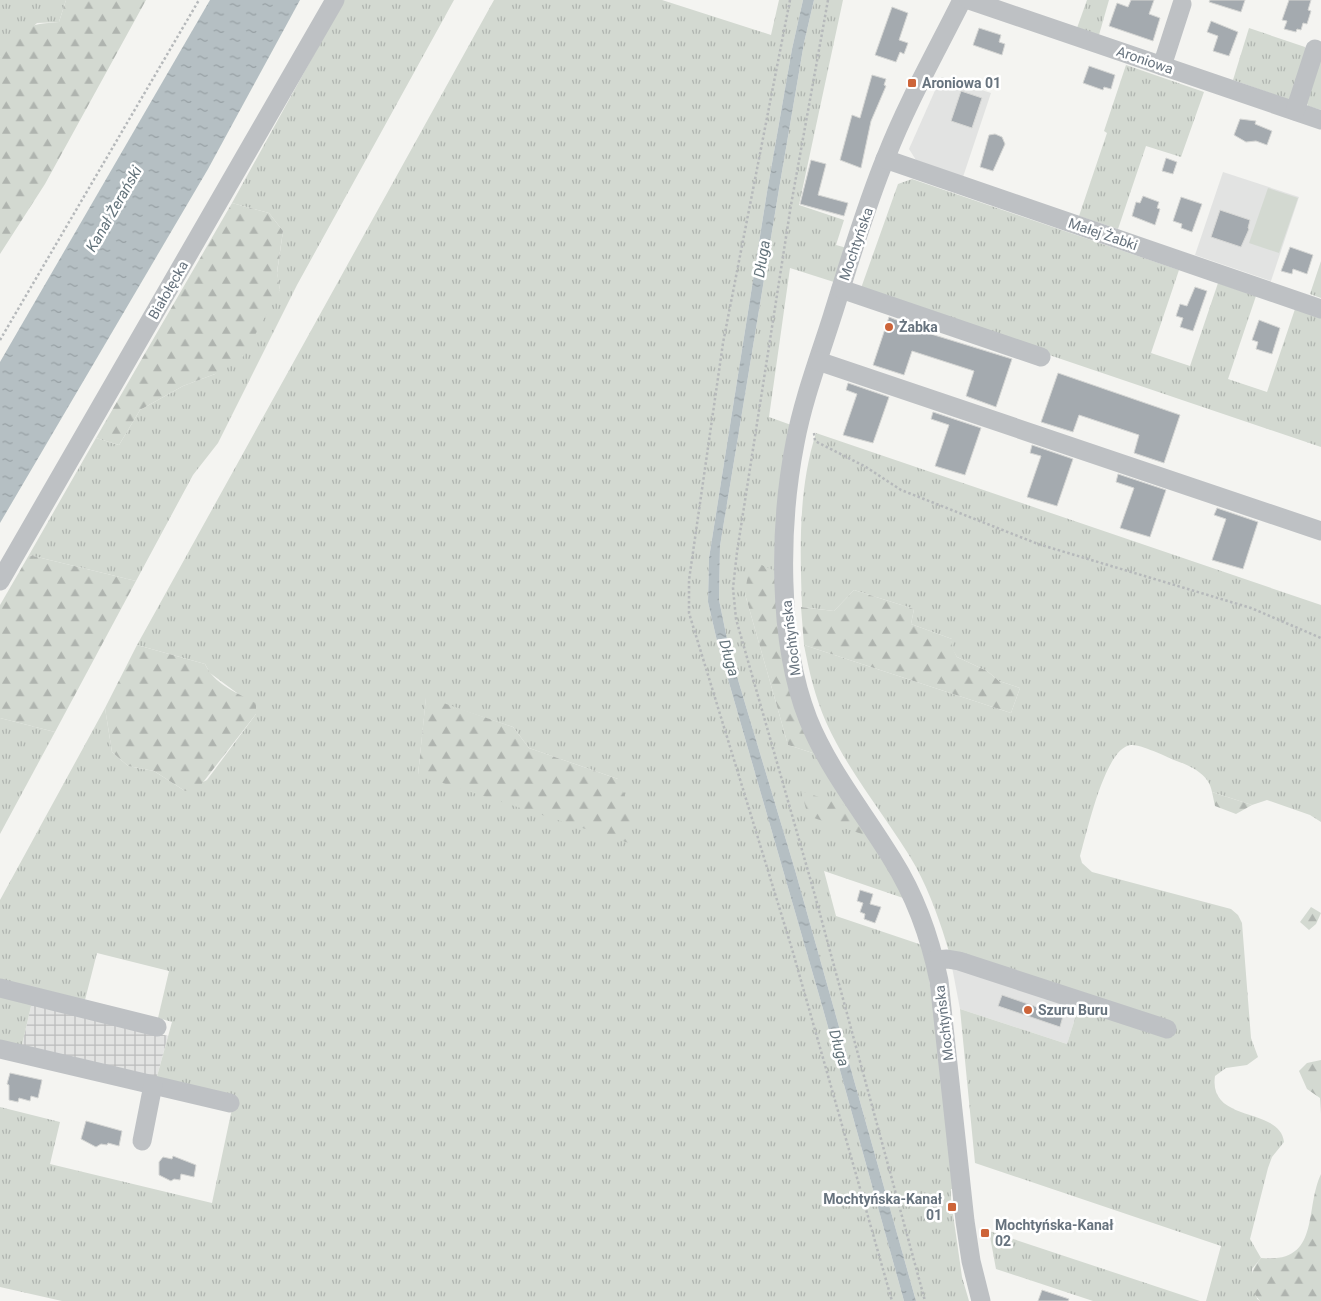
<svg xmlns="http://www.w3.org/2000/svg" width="1321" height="1301" font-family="Roboto,sans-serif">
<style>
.built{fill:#e2e3e2}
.industrial{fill:url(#industrial-grid)}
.grass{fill:url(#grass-tufts);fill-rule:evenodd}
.forest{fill:url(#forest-firs)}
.pitch{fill:#d3d9d1}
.water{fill:url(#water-ripples)}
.building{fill:#a4aaaf;stroke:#d5d6d4}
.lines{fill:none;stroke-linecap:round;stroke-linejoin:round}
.path{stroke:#b6b9bb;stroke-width:2.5;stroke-dasharray:2.5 2.5;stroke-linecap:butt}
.minor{stroke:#bec1c4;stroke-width:19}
.poi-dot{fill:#cd6439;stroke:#fff;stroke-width:2}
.labels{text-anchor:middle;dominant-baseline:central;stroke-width:5;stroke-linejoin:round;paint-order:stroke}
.street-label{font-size:14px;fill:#67737e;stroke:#fff}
.poi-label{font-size:14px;font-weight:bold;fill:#67737e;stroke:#fff;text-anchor:start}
.water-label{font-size:15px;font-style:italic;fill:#63737b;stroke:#fff}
</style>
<defs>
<pattern id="industrial-grid" width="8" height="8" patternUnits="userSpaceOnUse" patternTransform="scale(1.25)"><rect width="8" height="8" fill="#e2e3e2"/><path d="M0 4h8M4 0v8" fill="none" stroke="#bbbcbc"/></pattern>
<pattern id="grass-tufts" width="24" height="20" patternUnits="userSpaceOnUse" patternTransform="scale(1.25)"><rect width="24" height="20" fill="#d3d9d1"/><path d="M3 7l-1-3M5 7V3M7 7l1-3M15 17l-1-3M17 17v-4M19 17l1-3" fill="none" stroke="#afb4af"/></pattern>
<pattern id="forest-firs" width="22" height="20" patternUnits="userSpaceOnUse" patternTransform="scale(1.25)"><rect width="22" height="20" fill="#d3d9d1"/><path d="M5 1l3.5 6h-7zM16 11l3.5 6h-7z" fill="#afb4af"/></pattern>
<pattern id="water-ripples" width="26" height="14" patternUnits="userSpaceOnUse" patternTransform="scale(1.25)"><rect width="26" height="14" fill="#b5bfc3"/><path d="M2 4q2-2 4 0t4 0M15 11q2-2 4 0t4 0" fill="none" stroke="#97a0a4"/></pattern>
</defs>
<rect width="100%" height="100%" fill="#f4f4f1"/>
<g class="built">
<path d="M941,77L991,93L963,177L916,160L909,149Z"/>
<path d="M1223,172L1299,197L1271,281L1195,255Z"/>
<path d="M952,967L1079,1006L1067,1044L960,1009Z"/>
</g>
<path class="industrial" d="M32,1002L168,1036L156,1080L21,1049Z"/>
<g class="grass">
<path d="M0,0H66L59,22L37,23L0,57Z"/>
<path d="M344,0H454L297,285L218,443L193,475L136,581L29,555L96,438L119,445L140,410L183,386L215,374L280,290L277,273L283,231L269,213L232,203Z"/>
<path d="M494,0H662L771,35L779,0H803L792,49L767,192L709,558L708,602L717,641L823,1009L904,1301H62L0,1287V1107L60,1122L50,1164L212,1203L234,1099L156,1080L172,1022L158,1018L169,971L97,953L85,1000L0,979V900L105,708L112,752L128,766L154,771L185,791L207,780L256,714L237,693L210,673L205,664L137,645ZM426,698L513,727L529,748L618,779L418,775Z"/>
<path d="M814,0H843L799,205L844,220L836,245L847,248L837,283L790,268L769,417L794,426L780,573L745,594L788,745L819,755L909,900L824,871L836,916L925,946L956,1189H951V1200L948,1201L949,1214H953L962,1277L969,1301H916L795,870L730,653L719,600L720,546L779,189L804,43Z"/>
<path d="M1087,0H1109L1099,35L1077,28Z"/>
<path d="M1249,28L1305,47L1309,54L1290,100L1233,80Z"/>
<path d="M1321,55V110L1308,106L1305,99Z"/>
<path d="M1126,65L1204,92L1181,157L1146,146L1118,229L1079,216L1107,133L1104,131Z"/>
<path d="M912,179L1179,270L1151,353L1190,366L1218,283L1256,296L1228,379L1267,392L1295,309L1321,318V447L860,291L898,184Z"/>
<path d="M1321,261V298L1310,294Z"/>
<path d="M816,433L1321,605V822L1310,815L1267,800L1252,805L1212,792C1209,774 1191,766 1174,760C1165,756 1140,744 1131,745C1105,747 1087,833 1080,856L1082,863L1092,872L1231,909L1238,915L1242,923L1251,1038L1258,1057L1247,1065L1226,1068L1215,1076C1208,1124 1280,1106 1284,1142L1272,1157L1268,1168L1250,1239L1261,1258L1252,1269L1257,1299L1260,1301H1206L1221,1246L975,1163L960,1009L1067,1044L1079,1006L1172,1037L1175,1029L949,952C941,924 930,893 916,867C888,818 849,774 826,722C815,697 809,671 804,645L1011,713L1020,688L999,681L987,671L957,657L951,647L952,639L911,624L914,609L854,590L834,611L802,607C800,549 798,490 816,433Z"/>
<path d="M0,718L55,732L0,834Z"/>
<path d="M0,994L32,1002L21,1049L0,1044Z"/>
<path d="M989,1231L1200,1301H1093L996,1269Z"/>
</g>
<g class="forest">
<path d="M66,0H146L45,184L0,254V57C14,28 28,24 59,22Z"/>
<path d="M232,203L269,213L283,231L277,272L280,290L241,360L215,374L183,386L140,410L119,445L96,438Z"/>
<path d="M29,555L136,581L55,732L0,718V605Z"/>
<path d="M750,560L780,573L819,755L788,745L745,594Z"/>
<path d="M854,590L914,609L911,624L952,639V647L957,657L987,671L999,681L1020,688L1011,713L804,645L801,607L834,611Z"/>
<path d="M137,645L205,664C214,684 237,693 256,703V714L197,790L185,791L154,771L128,766L112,752L105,708Z"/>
<path d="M426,697L513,727L529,748L618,779L633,816L629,843L418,775Z"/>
<path d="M801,791L852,808L871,837L808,816Z"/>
<path d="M1212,792L1252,805L1236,814L1215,806Z"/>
<path d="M1311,907L1321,913L1316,924L1309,930L1300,922Z"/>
<path d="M1321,1060V1114L1320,1098L1307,1089L1299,1071L1307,1063Z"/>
<path d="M1321,1174V1301H1260C1247,1286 1249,1272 1261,1258C1321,1264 1304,1210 1321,1174Z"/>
</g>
<path class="pitch" d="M1268,188L1298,198L1279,253L1249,243Z"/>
<g class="water">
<path d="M210,0H300L208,169L0,523V362Z"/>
<path d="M803,0H814L804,43L779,189L720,546L719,600L730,653L795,870L916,1301H904L823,1009L717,641L708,602L709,558L767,192L792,49Z"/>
</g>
<g class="building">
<path d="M1131,0H1154L1149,14L1160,18L1153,41L1109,26L1117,3L1128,7Z"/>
<path d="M1210,0H1245L1241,12L1209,2Z"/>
<path d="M1289,0H1311L1308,10L1311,11L1307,24L1303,23L1301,30L1297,29L1296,32L1284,29L1287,21L1282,20Z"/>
<path d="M892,7L908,13L899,40L908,43L904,54L900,52L896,62L875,55Z"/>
<path d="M1211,21L1238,32L1229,56L1213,51L1218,36L1207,32Z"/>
<path d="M979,28L1001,35L999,42L1005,44L1002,55L973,45Z"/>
<path d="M1089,66L1115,75L1111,89L1104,87L1103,90L1083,83Z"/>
<path d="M872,75L886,79L884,85L886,86L871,121L861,168L840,160L852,115L860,118Z"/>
<path d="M961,91L982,98L972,128L951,121Z"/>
<path d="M1240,119L1256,121L1255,124L1272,131L1267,145L1256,141L1246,142L1234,135Z"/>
<path d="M995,134L1002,137L1005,144L993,171L980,167L989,135Z"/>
<path d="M1166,158L1177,162L1173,174L1162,171Z"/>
<path d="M811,160L826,164L818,195L848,203L844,216L800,204Z"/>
<path d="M1143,196L1159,202L1157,208L1160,209L1155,225L1132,216L1136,202L1140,203Z"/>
<path d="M1181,197L1202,204L1192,232L1181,228L1182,224L1173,221Z"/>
<path d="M1220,210L1250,220L1248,228L1249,229L1241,247L1211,237Z"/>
<path d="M1290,247L1313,255L1307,274L1293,269L1292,274L1281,271Z"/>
<path d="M1195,287L1207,291L1193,331L1180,327L1183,318L1176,316L1180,304L1187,306Z"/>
<path d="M889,317L931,334L1012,359L996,407L966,396L974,371L912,351L904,375L873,365Z"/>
<path d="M1259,320L1280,328L1272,354L1256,349L1258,342L1252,340Z"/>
<path d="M1058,373L1180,415L1164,463L1134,453L1139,435L1079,415L1073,432L1041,422Z"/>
<path d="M848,383L889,397L873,443L843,435L857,394L846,390Z"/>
<path d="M933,412L981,428L965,475L935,466L949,425L931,419Z"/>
<path d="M1032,445L1073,459L1057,506L1027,497L1041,456L1030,453Z"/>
<path d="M1118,474L1166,490L1150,537L1120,528L1134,488L1116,482Z"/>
<path d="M1217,508L1258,522L1243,569L1212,560L1226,519L1214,515Z"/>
<path d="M860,890L873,894L870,904L881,907L875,923L864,919L865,914L860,912L863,903L857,901Z"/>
<path d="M1002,995L1063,1016L1060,1027L998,1006Z"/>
<path d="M10,1073L42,1080L38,1098L31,1096L30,1101L19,1098L18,1102L9,1100V1085L7,1084Z"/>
<path d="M86,1121L122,1131L119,1146L108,1143L107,1145L101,1144L96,1147L81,1139Z"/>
<path d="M173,1156L196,1165L194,1177L181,1174L180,1180L174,1179L171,1181L159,1175V1162L163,1157L172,1159Z"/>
<path d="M1042,1290L1069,1299L1068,1301H1038Z"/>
</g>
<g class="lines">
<g class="path">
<path d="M790,0L723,343L689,580V613L792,949L892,1301"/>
<path d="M828,0L791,205L737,552L733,588L736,619L814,892L925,1301"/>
<path d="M0,340L199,0"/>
<path d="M814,433L815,441L866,467L901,490L1038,544L1251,608L1321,638"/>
</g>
<g class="minor">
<path d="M962,0C936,52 907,103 886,157C865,208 849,263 832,317C819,358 803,400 795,443C779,525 777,640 808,719C828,769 864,813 892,859C916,897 930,937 939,981L965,1221L971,1261L981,1301"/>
<path d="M969,0L1321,120"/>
<path d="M1162,66L1182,4"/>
<path d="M1295,111L1315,49"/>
<path d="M885,159L1321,309"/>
<path d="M841,289L1041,357"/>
<path d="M818,361L1321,531"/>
<path d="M0,581L335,0"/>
<path d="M935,960L947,959L959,961L1167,1029"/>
<path d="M0,988L157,1027"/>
<path d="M0,1049L230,1103"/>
<path d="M142,1141L153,1085"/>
</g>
</g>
<g class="poi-dot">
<rect x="907" y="78" width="10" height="10" rx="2.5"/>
<circle cx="889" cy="327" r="5"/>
<circle cx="1028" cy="1010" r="5"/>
<rect x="947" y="1202" width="10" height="10" rx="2.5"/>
<rect x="980" y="1228" width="10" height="10" rx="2.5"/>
</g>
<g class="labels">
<g class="street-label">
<text transform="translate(1145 60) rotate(19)">Aroniowa</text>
<text transform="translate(1103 234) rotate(19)">Małej Żabki</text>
<text transform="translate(856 244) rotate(-71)">Mochtyńska</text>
<text transform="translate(168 290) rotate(-60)">Białołęcka</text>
<text transform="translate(791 638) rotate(-97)">Mochtyńska</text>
<text transform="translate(944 1023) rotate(-97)">Mochtyńska</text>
</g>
<g class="poi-label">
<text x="922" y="83">Aroniowa 01</text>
<text x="899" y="327">Żabka</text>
<text x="1038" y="1010">Szuru Buru</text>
<text x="942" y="1199" text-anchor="end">Mochtyńska-Kanał<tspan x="942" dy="16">01</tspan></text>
<text x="995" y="1225">Mochtyńska-Kanał<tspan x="995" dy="16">02</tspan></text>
</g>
<g class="water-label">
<text transform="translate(114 209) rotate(-60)">Kanał Żerański</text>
<text transform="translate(762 259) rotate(-81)">Długa</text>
<text transform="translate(729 658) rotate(74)">Długa</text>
<text transform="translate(839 1048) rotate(74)">Długa</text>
</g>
</g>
</svg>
